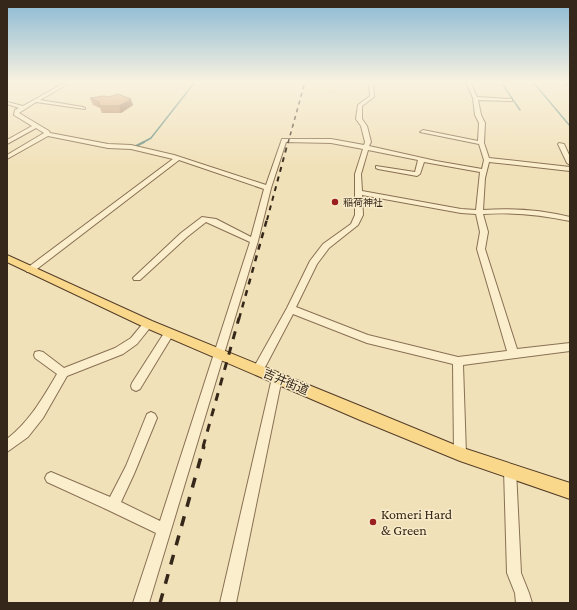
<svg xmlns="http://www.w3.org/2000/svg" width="577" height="610" font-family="'Crimson Pro','Noto Sans JP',serif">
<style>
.farmland{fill:#e7dda6}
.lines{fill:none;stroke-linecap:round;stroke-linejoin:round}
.stream-far1{stroke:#668e84;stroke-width:1.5}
.stream{stroke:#668e84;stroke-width:2}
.minor-casing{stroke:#887053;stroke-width:2}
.major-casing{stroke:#543d28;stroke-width:2}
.minor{fill:#fbeecc;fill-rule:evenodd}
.major{fill:#f9d88c;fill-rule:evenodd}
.rail-far4{stroke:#352719;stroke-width:1.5;stroke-dasharray:4 4;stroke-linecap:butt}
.rail-far3{stroke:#352719;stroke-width:2;stroke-dasharray:5 5;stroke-linecap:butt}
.rail-far2{stroke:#352719;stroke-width:2.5;stroke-dasharray:6 6;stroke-linecap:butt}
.rail-far1{stroke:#352719;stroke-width:3;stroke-dasharray:8 8;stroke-linecap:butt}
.rail{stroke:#352719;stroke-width:3.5;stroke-dasharray:10 10;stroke-linecap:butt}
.wall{fill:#b5825d}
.shaded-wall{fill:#936a4c}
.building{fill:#d2976c;stroke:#936a4c}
.poi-dot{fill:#9b1f1f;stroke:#f8ebc9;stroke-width:1.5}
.labels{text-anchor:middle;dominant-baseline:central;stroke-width:3;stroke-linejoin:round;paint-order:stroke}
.far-poi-label{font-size:10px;fill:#352719;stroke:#f8ebc9;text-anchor:start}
.street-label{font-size:12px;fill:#352719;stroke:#f8ebc9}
.near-poi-label{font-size:14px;fill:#352719;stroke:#f8ebc9;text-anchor:start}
</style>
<rect width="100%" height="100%" fill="#f1e1b9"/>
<path class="farmland" d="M310,82H369V89L337,87L336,94L309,89Z"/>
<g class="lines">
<g class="stream-far1">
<path d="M501,82L520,110"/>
<path d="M533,82L570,126"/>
<path d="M142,143L151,138L195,82"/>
</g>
<path class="stream" d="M134,147L144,142"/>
<defs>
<g id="minor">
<path d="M66,82H71L40,100L83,107L85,108V109L36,102L19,113L49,131L50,133L108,144L131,145L174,155L266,185L282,139H331L364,145L365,142L361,126L356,119L358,105L370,96L369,82H373L374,97L362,106V119L367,126L371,142L369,146L436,161L482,169L484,160L479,144L420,132L423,130L478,141L479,123L475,115L473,98L466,82H470L477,97L512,99V101H510L478,100L481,115L485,123L484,143L489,158L570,167V171L489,162L485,178L483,210C511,208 542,210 570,217V221C542,215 511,212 483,214L488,232L485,249L517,349L570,343V351L463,365L466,454L464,458L460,460L456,458L454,454L453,364L367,343L293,314L262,373L258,375L254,373L253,370L254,367L287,308L310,261L323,244L351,224L355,215V174L363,149L331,143L286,142L271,188L258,241L149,603H133L156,533L108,510L47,482L45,478L47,474L51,472L110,497L126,466L147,414L151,412L155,414L157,418L134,474L121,502L160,521L250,242L206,222L187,237L140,280H134L133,278L181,233L202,217L216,219L251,237L264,189L179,160L33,272H27L26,270L27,268L173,159L131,149L108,148L48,136L7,159V155L44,133L36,128L7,144V140L32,126L14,115L15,110L19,108L7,104V102L23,106ZM368,150L418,160L415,172L376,166V168L378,169L417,176L420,174L424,162L480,172L476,210L461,209L362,191L361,174ZM362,195L461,213L476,214L480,232L477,249L507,351L458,357L368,335L296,307L317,264L329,248L358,225L363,215Z"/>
<rect x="566" y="83" width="4" height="2"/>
<path d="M559,143L564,144L570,157V165L567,163L558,144Z"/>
<path d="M148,320L151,321L153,324L137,344L123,354L67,376L43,418L28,437L7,452V439C30,421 42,399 57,374L35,358L34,355L35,352L39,351L43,352L64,368L115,348L131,338L145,321Z"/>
<path d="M169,329L172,330L174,333L140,389L136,391L132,389L131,386L132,383L166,330Z"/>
<path d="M277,373L281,375L282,378L236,603H220L272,378L273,375Z"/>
<path d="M510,464L514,466L516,470L521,573L529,593L532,603H516L515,593L507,573L504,470L506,466Z"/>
</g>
<path id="major" d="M7,255L152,321L370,410L460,447L570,483V499L460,461L360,420L144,327L7,262Z"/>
</defs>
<use href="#minor" class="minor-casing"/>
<use href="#major" class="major-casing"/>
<use href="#minor" class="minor"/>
<use href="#major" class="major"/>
<g class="rail-far4">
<path d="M564,82L570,83"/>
<path d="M288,143L305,82"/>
</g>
<path class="rail-far3" d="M267,220L288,142"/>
<path class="rail-far2" d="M239,319L267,219"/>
<path class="rail-far1" d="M203,447L239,318"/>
<path class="rail" d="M160,603L204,446"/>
</g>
<path class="wall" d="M90,98L133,105L121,113H102L100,108L93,105Z"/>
<path class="shaded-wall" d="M131,99L133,105L121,113L119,106Z"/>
<path class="building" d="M118,94L131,99L119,106H99V102L90,98L104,96L109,97Z"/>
<linearGradient id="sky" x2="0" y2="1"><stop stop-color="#8ab9d4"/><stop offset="0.49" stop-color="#f9f2e0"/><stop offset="1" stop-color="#f9f2e0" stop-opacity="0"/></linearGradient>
<rect width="577" height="167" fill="url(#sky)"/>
<g class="poi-dot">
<circle cx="335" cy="202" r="4"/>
<circle cx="373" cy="522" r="4"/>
</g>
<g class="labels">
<g class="far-poi-label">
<text x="343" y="202">稲荷神社</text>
</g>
<g class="street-label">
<text transform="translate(286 382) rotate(23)">吉井街道</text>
</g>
<g class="near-poi-label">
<text x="381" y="514">Komeri Hard<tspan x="381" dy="16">&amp; Green</tspan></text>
</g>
</g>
<rect width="577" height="610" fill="none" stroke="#352719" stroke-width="16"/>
</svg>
